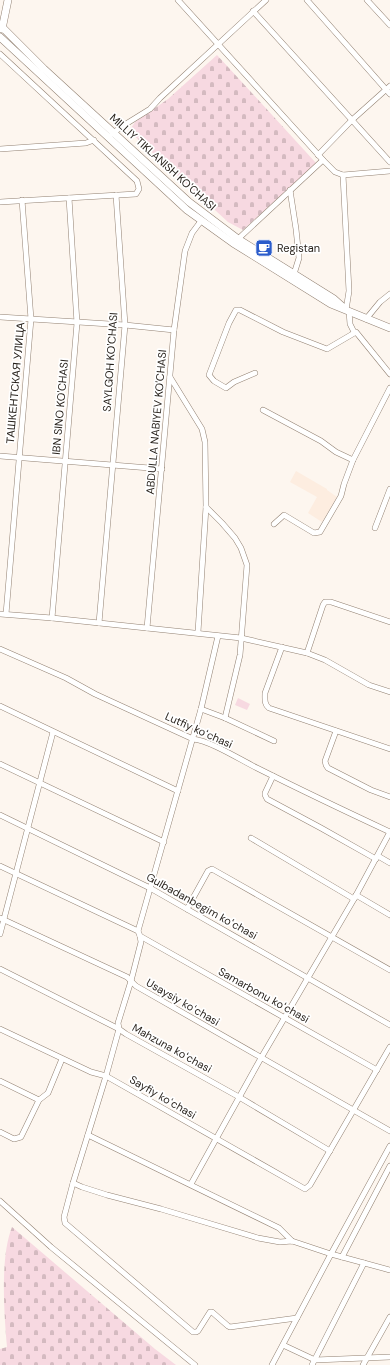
<svg xmlns="http://www.w3.org/2000/svg" width="390" height="1365" font-family="'DM Sans',sans-serif">
<style>
.built{fill:#fdede0}
.cemetery{fill:url(#cemetery-stones)}
.pitch{fill:#f7d9e1}
.lines{fill:none;stroke-linecap:round;stroke-linejoin:round}
.minor-casing{stroke:#928172;stroke-width:6}
.secondary-casing{stroke:#928172;stroke-width:8}
.minor{stroke:#fff;stroke-width:5}
.secondary{stroke:#fff;stroke-width:7}
.labels{text-anchor:middle;dominant-baseline:central;stroke-width:3.5;stroke-linejoin:round;paint-order:stroke}
.street-label{font-size:11px;fill:#251f19;stroke:#fff}
.poi-label{font-size:11px;fill:#251f19;stroke:#fff;text-anchor:start}
</style>
<defs>
<pattern id="cemetery-stones" width="16" height="16" patternUnits="userSpaceOnUse"><rect width="16" height="16" fill="#f7d9e1"/><path d="M2 7V4a2 2 0 0 1 4 0v3zM10 15v-3a2 2 0 0 1 4 0v3z" fill="#d4bac0"/></pattern>
</defs>
<rect width="100%" height="100%" fill="#fdf6ef"/>
<path class="built" d="M296,471L327,489V490L337,497L322,522L308,513L317,497L290,482Z"/>
<g class="cemetery">
<path d="M217,55L316,163L243,230L228,222L129,131L135,122L168,99Z"/>
<path d="M12,1227L155,1349L176,1365H0V1349L7,1347C4,1312 0,1257 12,1227Z"/>
</g>
<path class="pitch" d="M238,698L250,704L247,710L235,705Z"/>
<g class="lines">
<defs>
<g id="minor">
<path d="M178,0L323,160L335,172L343,175L390,171"/>
<path d="M307,0L390,94"/>
<path d="M367,0L390,25"/>
<path d="M253,11L390,162"/>
<path d="M0,54L137,181L139,189L136,194L0,202"/>
<path d="M112,134L121,127L150,109L160,98L266,0"/>
<path d="M0,149L86,143L94,140"/>
<path d="M318,155L352,120L390,86"/>
<path d="M343,175L349,291L346,310"/>
<path d="M290,190L296,229L299,258L294,274"/>
<path d="M238,239L323,160"/>
<path d="M349,311L350,324L354,332"/>
<path d="M0,317L125,325L174,330"/>
<path d="M366,319L380,302L390,294"/>
<path d="M255,373L234,382L226,388L214,381L209,375L229,323L236,310H240L283,332L327,349L356,332L390,374"/>
<path d="M170,377L202,429L205,442L206,507L198,632"/>
<path d="M263,410L321,441L336,452L353,460"/>
<path d="M0,456L162,469"/>
<path d="M206,507L222,523L235,538L241,548L247,565L240,655L225,718"/>
<path d="M274,524L284,515L314,533L320,532L341,496L344,484L353,460L390,388"/>
<path d="M375,528L390,489"/>
<path d="M0,614L52,618L241,638L307,653L325,660L369,685L390,692"/>
<path d="M6,614L31,319L22,200"/>
<path d="M52,618L77,323L69,198"/>
<path d="M99,623L125,325L116,195"/>
<path d="M147,628L174,330L185,251L192,233L201,221"/>
<path d="M218,636L201,709L138,931L140,936L141,942L131,981L118,1023L119,1029L106,1076L73,1183L82,1187L107,1195L161,1209L258,1238L280,1242L292,1241L331,1254L390,1270"/>
<path d="M282,647L265,693C265,699 264,704 269,708L390,749"/>
<path d="M0,649L66,678L95,694L193,739C211,741 239,759 257,768C301,790 345,811 390,832"/>
<path d="M307,653L323,605L325,602H331L390,622"/>
<path d="M0,706L178,791"/>
<path d="M201,709L225,718L274,741"/>
<path d="M336,731L325,761L326,765L328,768L371,790L390,797"/>
<path d="M0,764L164,842"/>
<path d="M273,776L265,793V795L267,799L321,828L376,859"/>
<path d="M0,815L150,888L390,1025"/>
<path d="M251,838L354,899"/>
<path d="M378,856L390,863"/>
<path d="M0,866L138,931"/>
<path d="M356,895L390,915"/>
<path d="M187,909L208,871L212,869L390,970"/>
<path d="M0,918L127,977L136,986L390,1131"/>
<path d="M0,934L53,732"/>
<path d="M140,936L377,1070"/>
<path d="M0,969L119,1029L126,1034L239,1097L330,1151"/>
<path d="M0,1029L91,1072L106,1076L305,1189L310,1185L390,1047"/>
<path d="M0,1081L39,1100"/>
<path d="M0,1132L14,1139L21,1137L39,1100L48,1093L62,1059"/>
<path d="M88,1135L279,1228L292,1241"/>
<path d="M73,1183L64,1217L65,1223L193,1332H196L198,1331L210,1312H212L228,1326L230,1327L297,1318"/>
<path d="M191,1184L261,1058L354,899L390,832"/>
<path d="M0,1201L51,1247L195,1365"/>
<path d="M342,1257L390,1166"/>
<path d="M283,1345L315,1360L390,1357"/>
<path d="M272,1365L331,1254L390,1146"/>
<path d="M312,1365L364,1263"/>
<path d="M363,1365L390,1317"/>
</g>
<g id="secondary">
<path d="M0,25L44,69L189,202L238,239L334,299L343,307"/>
<path d="M2,29L8,0"/>
<path d="M0,37L187,210L233,243L331,304L390,328"/>
</g>
</defs>
<use href="#minor" class="minor-casing"/>
<use href="#secondary" class="secondary-casing"/>
<use href="#minor" class="minor"/>
<use href="#secondary" class="secondary"/>
</g>
<defs>
<symbol id="cafe-square" viewBox="-11 -11 22 22"><rect x="-9" y="-9" width="18" height="18" rx="4" fill="#2b5ccb" stroke="#fff"/><path d="M-5.5-4.5H6V0H3Q3 3.5 0 3.5H-2.5Q-5.5 3.5-5.5 0ZM3-3.2v2h1.7v-2ZM-6 4.5H4V6H-6Z" fill="#fff"/></symbol>
</defs>
<g fill-rule="evenodd">
<use href="#cafe-square" x="254" y="238" width="20" height="20"/>
</g>
<g class="labels">
<g class="street-label">
<text transform="translate(163 162) rotate(42)">MILLIY TIKLANISH KO'CHASI</text>
<text transform="translate(110 362) rotate(-86)">SAYLGOH KO'CHASI</text>
<text transform="translate(15 383) rotate(-85)">ТАШКЕНТСКАЯ УЛИЦА</text>
<text transform="translate(60 407) rotate(-85)">IBN SINO KO'CHASI</text>
<text transform="translate(156 422) rotate(-85)">ABDULLA NABIYEV KO'CHASI</text>
<text transform="translate(199 730) rotate(24)">Lutfiy koʻchasi</text>
<text transform="translate(202 906) rotate(29)">Gulbadanbegim koʻchasi</text>
<text transform="translate(264 995) rotate(29)">Samarbonu koʻchasi</text>
<text transform="translate(183 1002) rotate(30)">Usaysiy koʻchasi</text>
<text transform="translate(172 1048) rotate(29)">Mahzuna koʻchasi</text>
<text transform="translate(163 1097) rotate(30)">Sayfiy koʻchasi</text>
</g>
<g class="poi-label">
<text x="277" y="248">Registan</text>
</g>
</g>
</svg>
